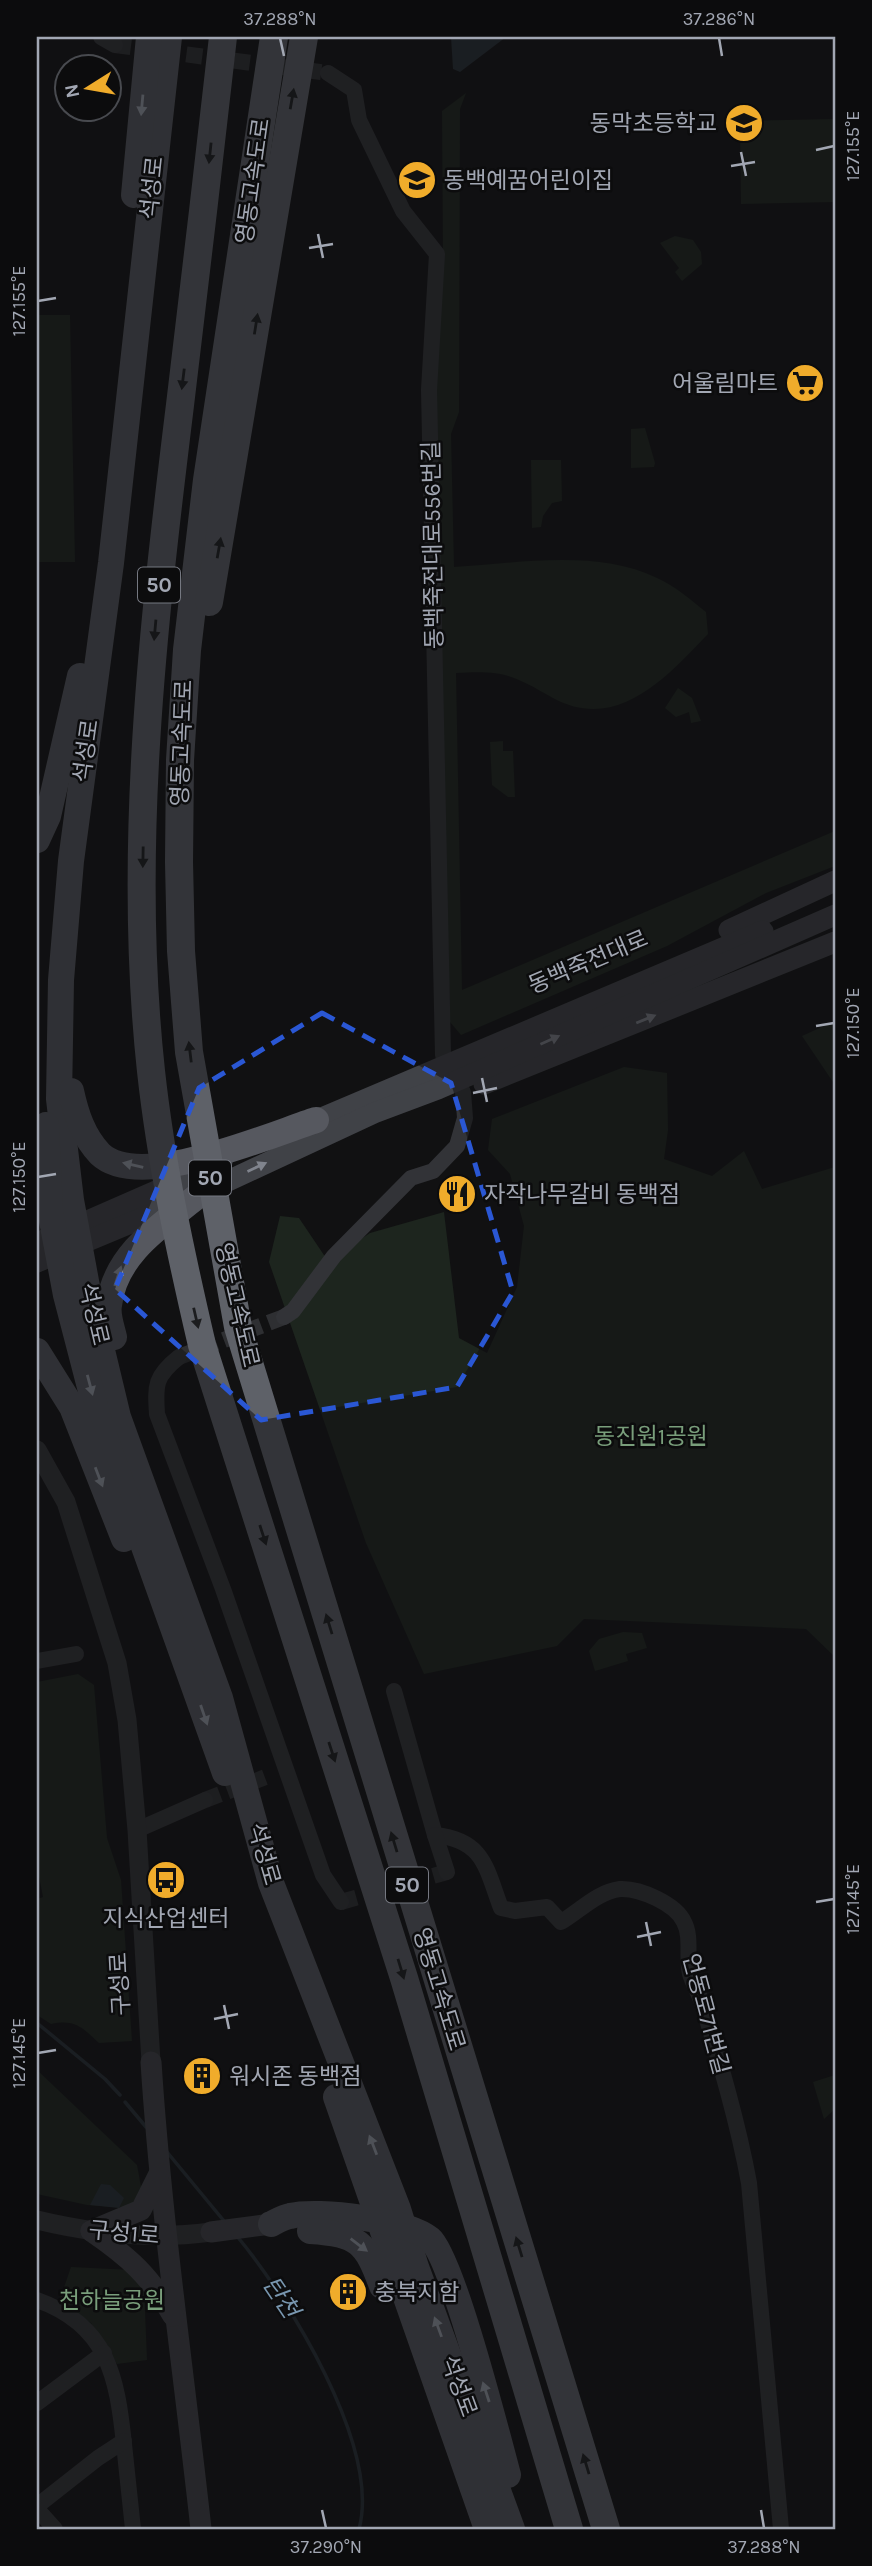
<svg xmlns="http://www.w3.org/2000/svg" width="872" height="2566" font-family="Karla,'Noto Sans KR',sans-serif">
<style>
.green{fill:#1d251e}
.water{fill:#272f36}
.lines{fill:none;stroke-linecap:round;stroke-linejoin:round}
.stream{stroke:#272f36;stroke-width:3.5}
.minor-tunnel{stroke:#2e2f32;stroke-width:16;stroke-dasharray:16 8;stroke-linecap:butt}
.minor{stroke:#323337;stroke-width:16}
.tertiary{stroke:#323337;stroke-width:19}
.secondary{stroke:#404247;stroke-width:21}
.trunk{stroke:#56585f;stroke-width:26}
.motorway{stroke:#5e6168;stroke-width:28}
.oneway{fill:#1c1d1f}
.oneway2{fill:#9a9fab}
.oneway3{fill:#80848d}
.marked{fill:none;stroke:#2a57d4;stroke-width:5;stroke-dasharray:14 9;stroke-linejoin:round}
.ticks{fill:none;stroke:#a2a7b3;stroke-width:2.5}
.labels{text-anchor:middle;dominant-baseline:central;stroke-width:5;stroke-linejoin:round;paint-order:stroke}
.shield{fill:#0c0c0d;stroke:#757881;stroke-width:2}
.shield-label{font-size:21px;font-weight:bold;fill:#a2a7b3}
.poi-label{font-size:23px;fill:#a2a7b3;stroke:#0c0c0d;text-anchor:start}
.street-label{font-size:23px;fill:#a2a7b3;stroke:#0c0c0d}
.park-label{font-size:23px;fill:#799e7b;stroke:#0c0c0d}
.water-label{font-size:24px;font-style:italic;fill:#7896af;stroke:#0c0c0d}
.neatline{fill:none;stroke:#a2a7b3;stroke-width:2.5}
.ticks-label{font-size:18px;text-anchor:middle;fill:#a2a7b3}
</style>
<rect width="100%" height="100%" fill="#111112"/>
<g class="green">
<path d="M466,93L460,109L459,412L451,434L454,567C518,563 598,549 657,578C675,586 691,600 706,612L708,634C667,677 617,733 553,698C513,675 504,670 456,673L462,990L835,831V866L766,893L667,946L461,1035L450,1022L434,406L443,257L442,111Z"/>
<path d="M835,119V202L741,204L740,126L744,121Z"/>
<path d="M675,236L693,240L701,252L702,264L682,281L675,272L679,268L660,243Z"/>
<path d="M37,315H70L75,562H37Z"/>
<path d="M645,428L655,463L654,467L631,468V429Z"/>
<path d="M531,460H561L562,501L552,503L543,516L541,527L532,528Z"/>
<path d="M678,688L692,698L701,721L691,723L689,712L676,717L665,708Z"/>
<path d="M503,741V751H513L515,797H508L492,785L490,742Z"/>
<path d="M835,1021V1085L802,1036Z"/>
<path d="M624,1067L667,1073L668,1130L664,1159L712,1176L744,1151L762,1189L835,1167V1657L806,1629L584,1619L557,1646L424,1674L366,1543L269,1262L280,1216L299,1218L328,1261L370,1233L444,1212L459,1338L487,1353L517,1287L524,1226L510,1174L488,1150L492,1119Z"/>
<path d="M623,1632L642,1633L647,1648L626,1654L628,1661L595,1671L589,1651L599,1639Z"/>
<path d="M78,1674L94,1685L107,1838L121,1880L132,2041L99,2043C82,2027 75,2019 51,2024L37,2015V1899L43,1897L37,1866V1682Z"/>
<path d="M37,2070L137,2165L142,2192L128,2208L87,2205L37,2194Z"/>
<path d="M835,2075V2109L824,2119L813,2082Z"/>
<path d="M71,2267L131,2270L144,2287L147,2360L117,2364L91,2323L59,2302Z"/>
</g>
<g class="water">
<path d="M451,37H506L460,72L453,69Z"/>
<path d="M101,2184L110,2185L124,2198L119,2208L90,2205Z"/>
</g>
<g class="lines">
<g class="stream">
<path d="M37,2023L105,2079L120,2095"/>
<path d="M125,2102L146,2127"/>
<path d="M167,2152L224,2221"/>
<path d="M236,2235C288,2297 381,2447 359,2529"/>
</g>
<g class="minor-tunnel">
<path d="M115,45L328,73"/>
<path d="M179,1357L284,1317"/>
<path d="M205,1800L271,1775"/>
<path d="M341,1902L447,1872"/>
</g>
<g class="minor">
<path d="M101,37L115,45"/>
<path d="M328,73L354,90L359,120L403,211L437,254L429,390L443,1055"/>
<path d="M284,1317L293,1311L334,1256L411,1178L433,1171L457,1146L465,1118L463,1092"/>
<path d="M179,1357C155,1376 155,1385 157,1414L223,1589L323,1875L341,1902"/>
<path d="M37,1661L76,1654"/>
<path d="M394,1691L435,1835C484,1840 486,1868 501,1908L515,1911L547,1907L561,1922C581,1910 597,1892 620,1889C640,1888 676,1904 684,1922C692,1937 686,1956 690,1974C693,1984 699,1993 702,2003C720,2062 738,2123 749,2183L781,2529"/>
<path d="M137,1830L205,1800"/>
<path d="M435,1835L447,1872"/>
<path d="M37,2300C108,2325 117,2377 124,2444C127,2472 130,2501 133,2529"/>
<path d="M37,2403L104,2353"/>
<path d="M37,2506L98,2458L124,2441"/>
<path d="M37,2509L55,2529"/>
</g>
<g class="tertiary">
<path d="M37,1450L66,1502L117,1663L127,1720L137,1830L151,2062"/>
<path d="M37,2220C95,2234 152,2240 211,2232"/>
</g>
<g class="secondary">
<path d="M729,930L835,881"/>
<path d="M484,1084L835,942"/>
<path d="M303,1126L763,931"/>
<path d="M37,1243L222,1162"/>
<path d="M37,1262L200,1194L374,1113L438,1089L835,915"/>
<path d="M151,2062C161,2218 184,2374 201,2529"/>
<path d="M91,2231C129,2257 150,2276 173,2316"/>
<path d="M91,2231L141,2210L159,2174"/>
<path d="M211,2232L271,2224"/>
</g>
<g class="trunk">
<path d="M169,37L111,563L71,861L61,980L59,1099L71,1200L88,1292L118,1417L220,1698L271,1883L398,2209L416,2267L512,2529"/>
<path d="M134,195L149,37"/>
<path d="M37,840L48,816L80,676"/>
<path d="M71,1091C76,1114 83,1136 100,1154C140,1192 269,1135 316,1120"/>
<path d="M46,1125L50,1210L66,1295L98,1418L225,1773"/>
<path d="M114,1337C112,1328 107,1315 109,1305C115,1253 163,1224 200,1194"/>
<path d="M37,1351L72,1407L124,1539"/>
<path d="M336,2097L487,2529"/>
<path d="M271,2224C277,2221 284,2217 290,2216C319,2209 407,2220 430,2239C452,2257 498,2438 508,2475"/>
<path d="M310,2231C358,2234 366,2242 382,2286"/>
</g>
<g class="motorway">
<path d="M223,37C209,160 195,282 180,405C153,625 127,850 151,1071C161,1163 181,1255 202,1345L404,1978L569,2529"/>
<path d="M274,37L207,480L187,650L180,760L179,862L181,951L189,1052L238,1327L606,2529"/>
<path d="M209,602L304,37"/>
</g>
</g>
<defs><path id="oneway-solid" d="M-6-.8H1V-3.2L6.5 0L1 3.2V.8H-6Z" transform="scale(1.75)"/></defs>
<g class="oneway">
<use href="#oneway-solid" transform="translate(292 99) rotate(-80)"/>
<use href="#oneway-solid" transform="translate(210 153) rotate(96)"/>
<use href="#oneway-solid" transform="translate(256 324) rotate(-81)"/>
<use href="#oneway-solid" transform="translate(183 379) rotate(97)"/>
<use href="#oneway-solid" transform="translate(219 548) rotate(-80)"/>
<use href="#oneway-solid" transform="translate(155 630) rotate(95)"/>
<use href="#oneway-solid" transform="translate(143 857) rotate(91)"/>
<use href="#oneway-solid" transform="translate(190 1052) rotate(-97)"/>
<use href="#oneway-solid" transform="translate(196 1318) rotate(77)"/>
<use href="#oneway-solid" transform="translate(263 1535) rotate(72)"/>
<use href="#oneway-solid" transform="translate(329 1624) rotate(-107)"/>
<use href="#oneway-solid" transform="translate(332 1752) rotate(72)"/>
<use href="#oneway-solid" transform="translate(394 1842) rotate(-107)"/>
<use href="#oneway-solid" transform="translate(401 1969) rotate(73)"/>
<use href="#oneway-solid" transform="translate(519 2247) rotate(-107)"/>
<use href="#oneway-solid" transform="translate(586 2464) rotate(-107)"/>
</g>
<g class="oneway2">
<use href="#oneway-solid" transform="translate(142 105) rotate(95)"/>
<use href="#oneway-solid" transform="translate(133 1165) rotate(-167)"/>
<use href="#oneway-solid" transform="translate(118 1276) rotate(-72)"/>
<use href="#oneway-solid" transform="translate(90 1385) rotate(75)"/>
<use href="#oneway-solid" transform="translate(99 1477) rotate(69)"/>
<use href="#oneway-solid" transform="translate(204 1715) rotate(71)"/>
<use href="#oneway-solid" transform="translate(373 2145) rotate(-111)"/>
<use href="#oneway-solid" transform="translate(359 2245) rotate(37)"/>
<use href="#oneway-solid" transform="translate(438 2327) rotate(-110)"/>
<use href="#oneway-solid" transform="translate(486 2392) rotate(-108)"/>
</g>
<g class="oneway3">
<use href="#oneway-solid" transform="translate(646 1019) rotate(-22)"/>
<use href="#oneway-solid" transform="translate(550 1040) rotate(-24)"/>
<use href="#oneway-solid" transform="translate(257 1167) rotate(-25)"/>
</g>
<path d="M0 0H872V2566H0ZM322,1013L451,1083L513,1292L457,1387L261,1420L115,1289L199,1088Z" fill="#111112" fill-opacity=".55" fill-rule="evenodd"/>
<path class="marked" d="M322,1013L451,1083L513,1292L457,1387L261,1420L115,1289L199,1088Z"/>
<path class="ticks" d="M280,38L284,56M719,38L722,56M816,150L834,146M741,152L746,176M731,166L755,162M318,234L323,258M309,248L333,244M38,301L56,298M816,1026L834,1023M482,1078L487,1102M473,1093L497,1088M38,1177L56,1174M816,1902L834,1899M646,1922L651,1946M637,1937L661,1932M224,2005L229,2029M214,2019L238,2014M38,2053L56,2050M322,2510L326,2528M761,2510L764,2528"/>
<defs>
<symbol id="school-disc" viewBox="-11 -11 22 22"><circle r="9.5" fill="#f0ac2b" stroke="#0c0c0d"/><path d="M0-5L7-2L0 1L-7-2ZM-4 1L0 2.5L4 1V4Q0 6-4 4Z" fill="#111"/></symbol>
<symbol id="supermarket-disc" viewBox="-11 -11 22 22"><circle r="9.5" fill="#f0ac2b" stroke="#0c0c0d"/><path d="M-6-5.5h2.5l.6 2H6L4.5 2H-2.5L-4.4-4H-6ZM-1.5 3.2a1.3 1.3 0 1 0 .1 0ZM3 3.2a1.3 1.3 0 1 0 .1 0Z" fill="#111"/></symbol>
<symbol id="restaurant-disc" viewBox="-11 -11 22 22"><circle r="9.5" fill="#f0ac2b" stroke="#0c0c0d"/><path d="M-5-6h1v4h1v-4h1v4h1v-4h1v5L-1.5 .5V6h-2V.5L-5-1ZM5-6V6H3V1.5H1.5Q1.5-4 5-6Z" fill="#111"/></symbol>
<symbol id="bus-disc" viewBox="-11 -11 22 22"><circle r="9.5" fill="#f0ac2b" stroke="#0c0c0d"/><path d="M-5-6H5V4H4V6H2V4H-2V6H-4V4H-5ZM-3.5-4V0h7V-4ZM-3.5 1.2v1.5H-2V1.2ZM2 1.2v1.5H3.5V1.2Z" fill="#111"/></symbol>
<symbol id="building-disc" viewBox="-11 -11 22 22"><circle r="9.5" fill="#f0ac2b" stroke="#0c0c0d"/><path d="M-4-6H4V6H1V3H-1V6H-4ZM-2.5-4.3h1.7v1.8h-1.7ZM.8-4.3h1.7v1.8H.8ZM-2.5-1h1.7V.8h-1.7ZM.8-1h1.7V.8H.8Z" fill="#111"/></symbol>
</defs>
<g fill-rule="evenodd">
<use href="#school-disc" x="722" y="101" width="44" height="44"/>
<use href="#school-disc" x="395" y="158" width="44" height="44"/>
<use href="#supermarket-disc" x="783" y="361" width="44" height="44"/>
<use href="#restaurant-disc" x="435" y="1172" width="44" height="44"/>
<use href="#bus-disc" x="144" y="1858" width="44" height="44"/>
<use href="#building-disc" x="180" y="2054" width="44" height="44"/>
<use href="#building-disc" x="326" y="2270" width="44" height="44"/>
</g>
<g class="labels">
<g class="shield">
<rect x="138" y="567.5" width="42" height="35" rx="5"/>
<rect x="189" y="1160.5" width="42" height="35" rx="5"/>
<rect x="386" y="1867.5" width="42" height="35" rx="5"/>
</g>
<g class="shield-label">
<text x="159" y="585">50</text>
<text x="210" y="1178">50</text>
<text x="407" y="1885">50</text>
</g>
<g class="poi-label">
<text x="717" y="123" text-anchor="end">동막초등학교</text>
<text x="444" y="180">동백예꿈어린이집</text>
<text x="778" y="383" text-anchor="end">어울림마트</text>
<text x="484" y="1194">자작나무갈비 동백점</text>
<text x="166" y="1918" text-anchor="middle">지식산업센터</text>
<text x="229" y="2076">워시존 동백점</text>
<text x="375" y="2292">충북지함</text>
</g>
<g class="street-label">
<text transform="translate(253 181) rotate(-82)">영동고속도로</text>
<text transform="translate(152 188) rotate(-84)">석성로</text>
<text transform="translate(433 545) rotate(-91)">동백죽전대로556번길</text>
<text transform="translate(182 743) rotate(-88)">영동고속도로</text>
<text transform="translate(86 751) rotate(-82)">석성로</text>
<text transform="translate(588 962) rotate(-23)">동백죽전대로</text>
<text transform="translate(237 1305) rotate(77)">영동고속도로</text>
<text transform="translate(94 1314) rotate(77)">석성로</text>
<text transform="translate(264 1854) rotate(74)">석성로</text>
<text transform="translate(120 1984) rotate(-93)">구성로</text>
<text transform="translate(439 1989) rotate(73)">영동고속도로</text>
<text transform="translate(706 2014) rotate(75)">언동로71번길</text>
<text transform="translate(124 2233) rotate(5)">구성1로</text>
<text transform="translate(459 2386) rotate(70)">석성로</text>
</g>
<g class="park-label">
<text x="651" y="1436">동진원1공원</text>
<text x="112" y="2300">천하늘공원</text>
</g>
<g class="water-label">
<text transform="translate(281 2297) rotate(56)">탄천</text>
</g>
</g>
<rect width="872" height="2566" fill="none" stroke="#0c0c0d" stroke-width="77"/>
<g transform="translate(88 88) rotate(259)"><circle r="33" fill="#0c0c0d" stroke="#484a4f" stroke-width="2"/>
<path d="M0-5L12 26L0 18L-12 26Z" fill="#f0ac2b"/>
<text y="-10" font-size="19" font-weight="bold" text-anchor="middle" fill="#a2a7b3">N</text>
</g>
<rect x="38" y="38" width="796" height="2490" class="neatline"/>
<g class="ticks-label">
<text x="280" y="25">37.288°N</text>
<text x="719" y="25">37.286°N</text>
<text transform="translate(853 146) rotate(-90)" y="6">127.155°E</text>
<text transform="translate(19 301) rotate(-90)" y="6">127.155°E</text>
<text transform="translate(853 1023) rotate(-90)" y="6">127.150°E</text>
<text transform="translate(19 1177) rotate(-90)" y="6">127.150°E</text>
<text transform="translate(853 1899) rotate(-90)" y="6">127.145°E</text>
<text transform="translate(19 2053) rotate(-90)" y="6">127.145°E</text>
<text x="326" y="2553">37.290°N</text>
<text x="764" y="2553">37.288°N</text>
</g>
</svg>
